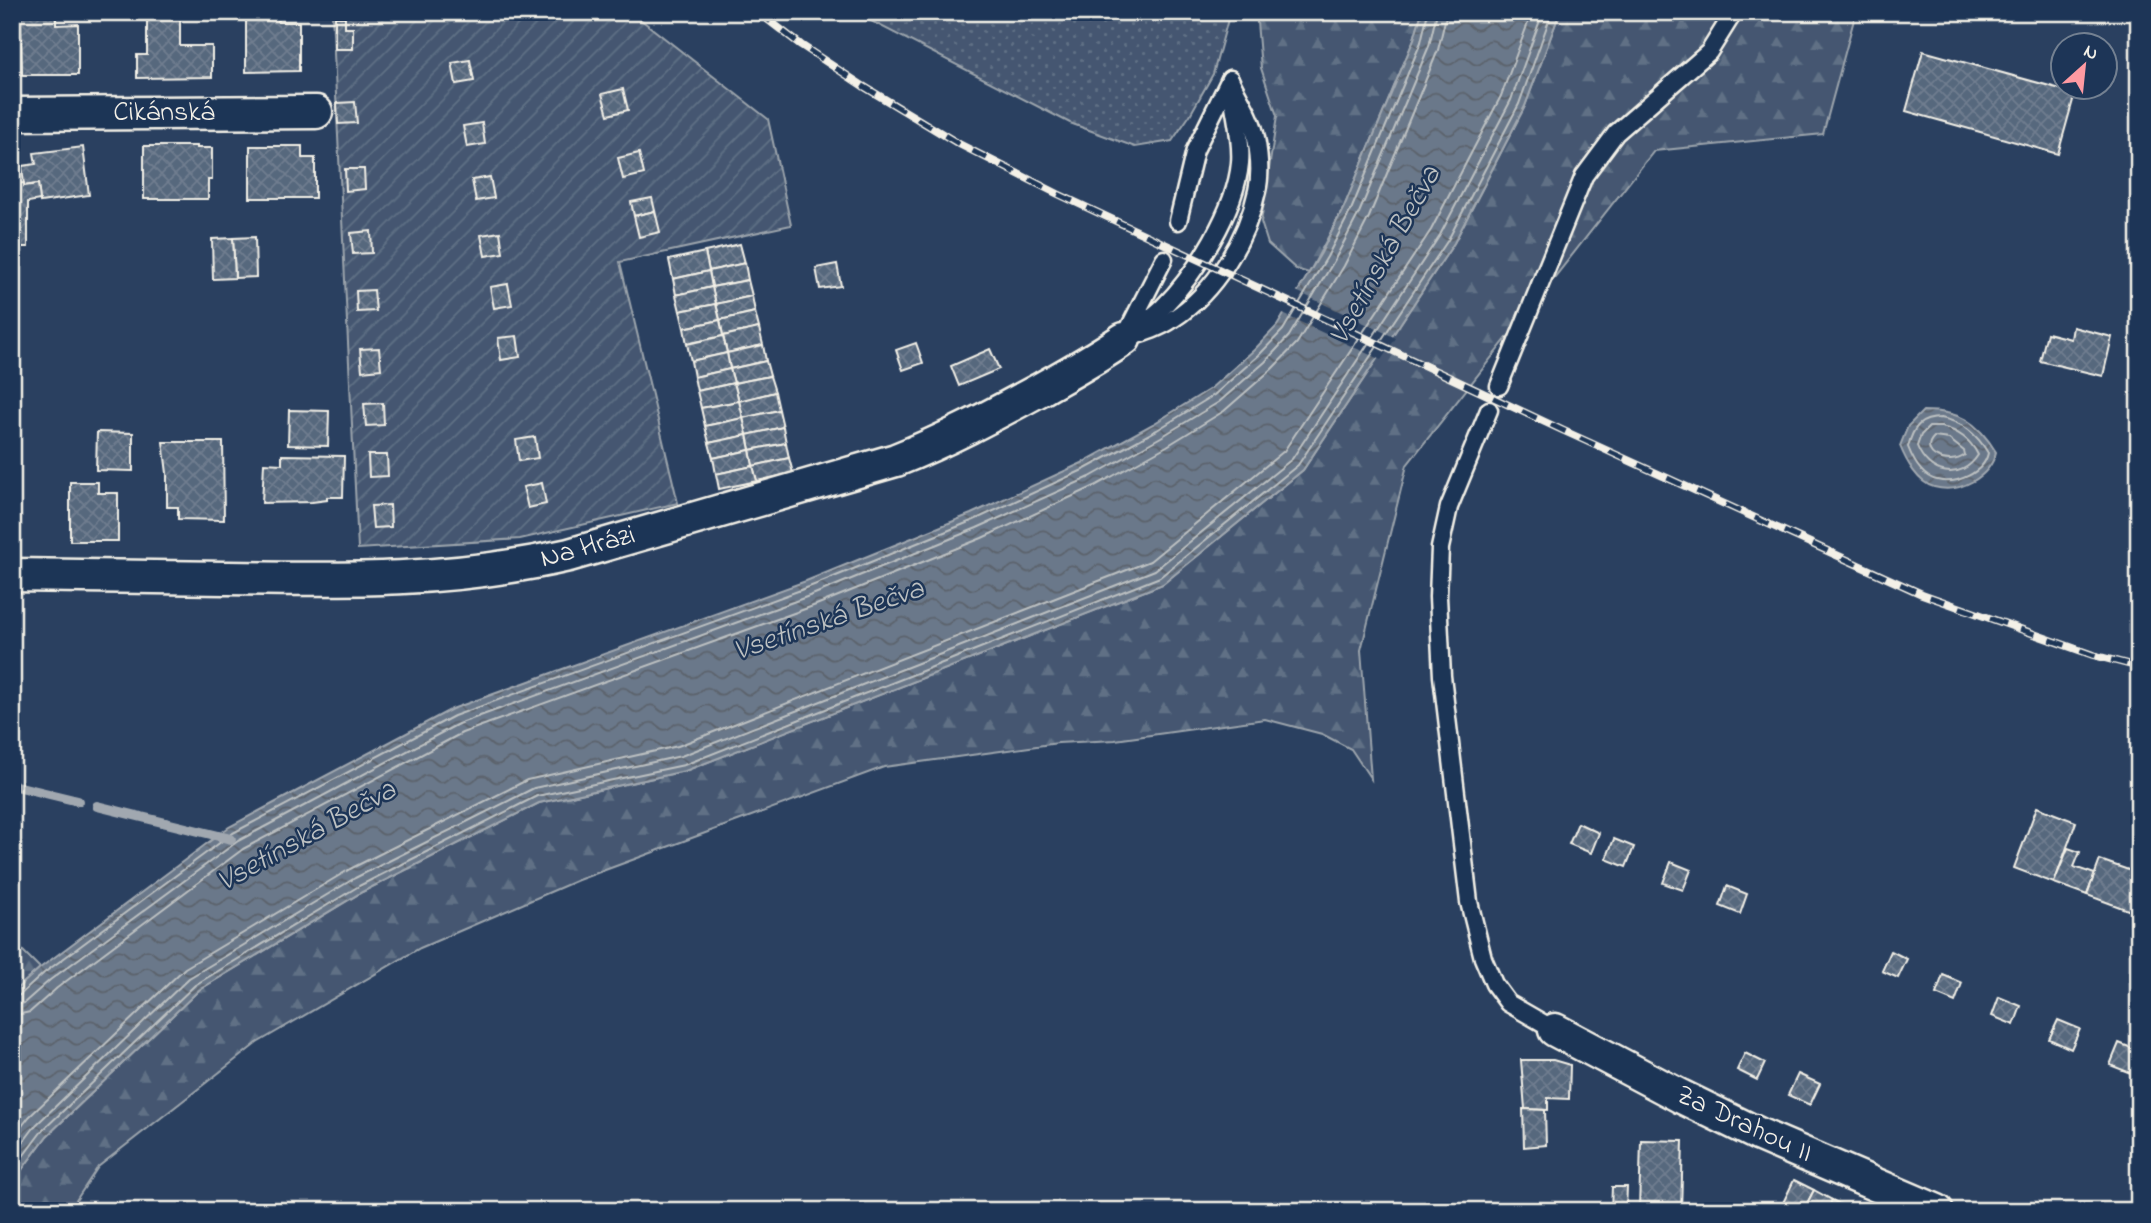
<svg xmlns="http://www.w3.org/2000/svg" width="2151" height="1223" font-family="'Indie Flower',sans-serif">
<style>
.grass{fill:url(#grass-dots);stroke:#9ca4ac;stroke-width:2}
.forest{fill:url(#forest-firs);stroke:#9ca4ac;stroke-width:2}
.garden{fill:url(#garden-furrows);stroke:#9ca4ac;stroke-width:2}
.water{fill:url(#water-waves);stroke:#a1a8b0;stroke-width:2}
.pier{fill:#2a4060}
.lines{fill:none;stroke-linecap:round;stroke-linejoin:round}
.shore{stroke:#bdc1c2;stroke-width:2}
.stream{stroke:#a1a8b0;stroke-width:10}
.building{fill:url(#building-cross-hatch);stroke:#f4f1e8;stroke-width:2}
.service-casing{stroke:#f4f1e8;stroke-width:21}
.minor-casing{stroke:#f4f1e8;stroke-width:37}
.service{stroke:#1d3557;stroke-width:16}
.minor{stroke:#1d3557;stroke-width:32}
.rail-casing{stroke:#f4f1e8;stroke-width:8}
.rail{stroke:#1d3557;stroke-width:5;stroke-dasharray:16;stroke-linecap:butt}
.labels{text-anchor:middle;dominant-baseline:central;stroke-width:5;stroke-linejoin:round;paint-order:stroke}
.street-label{font-size:28px;fill:#f4f1e8;stroke:#1d3557}
.water-label{font-size:30px;font-style:italic;fill:#bdc1c2;stroke:#1d3557}
</style>
<defs>
<pattern id="grass-dots" width="8" height="8" patternUnits="userSpaceOnUse" patternTransform="scale(1.75)"><rect width="8" height="8" fill="#445771"/><path d="M2 2h.1M6 6h.1" fill="none" stroke="#607085" stroke-width="1.8" stroke-linecap="round"/></pattern>
<pattern id="forest-firs" width="22" height="20" patternUnits="userSpaceOnUse" patternTransform="scale(1.75)"><rect width="22" height="20" fill="#445771"/><path d="M5 1l3.5 6h-7zM16 11l3.5 6h-7z" fill="#607085"/></pattern>
<pattern id="garden-furrows" width="10" height="10" patternUnits="userSpaceOnUse" patternTransform="scale(1.75)"><rect width="10" height="10" fill="#445771"/><path d="M-1 1l2-2M0 10L10 0M9 11l2-2" fill="none" stroke="#607085"/></pattern>
<pattern id="water-waves" width="16" height="10" patternUnits="userSpaceOnUse" patternTransform="scale(1.75)"><rect width="16" height="10" fill="#6a788a"/><path d="M0 5q4-4 8 0t8 0" fill="none" stroke="#5b626b"/></pattern>
<pattern id="building-cross-hatch" width="8" height="8" patternUnits="userSpaceOnUse" patternTransform="scale(1.75)"><rect width="8" height="8" fill="#56677d"/><path d="M0 0l8 8M0 8l8-8" fill="none" stroke="#6f7d8f"/></pattern>
</defs>
<rect width="100%" height="100%" fill="#2a4060"/>
<filter id="ink" filterUnits="userSpaceOnUse"><feTurbulence type="fractalNoise" baseFrequency=".0143" numOctaves="2"/><feDisplacementMap in="SourceGraphic" scale="14" xChannelSelector="R" yChannelSelector="G"/><feConvolveMatrix kernelMatrix="1 2 1 2 8 2 1 2 1" color-interpolation-filters="sRGB"/></filter>
<g filter="url(#ink)">
<path class="grass" d="M859,12H1230L1213,74L1190,115L1172,141L1135,147L1070,123L867,19Z"/>
<g class="forest">
<path d="M1260,12H1422L1414,39L1344,207L1309,273L1296,269L1268,244L1261,222L1277,116L1261,68L1257,22Z"/>
<path d="M1560,12H1856L1823,134L1654,151L1407,465L1361,650L1371,779L1351,749L1322,734L1265,719L1115,740L1058,743L884,767L578,880L420,948L257,1043L98,1167L69,1211H12V1183L47,1136L199,990L362,892L539,803L685,771L1163,584L1303,470L1454,243L1525,106Z"/>
<path d="M12,940L40,968L12,993Z"/>
</g>
<path class="garden" d="M332,12H631L768,119L791,225L620,262L678,503L520,539L358,549Z"/>
<g class="water">
<path d="M1422,12H1560L1525,106L1454,243L1303,470L1163,584L685,771L539,803L362,892L199,990L47,1136L12,1183V993L40,968L229,827L452,709L806,581L971,514L1082,463L1153,424L1210,389L1254,350L1277,326L1321,253L1344,207L1414,39Z"/>
<path d="M1923,411C1960,411 1977,421 1996,452C1990,477 1960,494 1934,487C1918,483 1906,461 1900,446L1908,426Z"/>
</g>
<path class="pier" d="M1294,290L1396,338L1381,360L1281,313Z"/>
<g class="lines">
<g class="shore">
<path d="M1941,418C1963,422 1977,434 1988,453C1984,473 1956,485 1937,480C1922,477 1913,460 1908,447C1913,427 1920,418 1941,418Z"/>
<path d="M1941,427C1957,430 1971,440 1978,455C1961,482 1928,475 1917,446L1921,435L1929,427Z"/>
<path d="M1934,437L1949,439L1964,451L1965,455C1948,468 1917,453 1934,437Z"/>
<path d="M12,997L20,995L44,973L233,833L454,716L809,587L974,520L1085,469L1157,430L1214,395L1259,355L1283,330L1327,257L1351,210L1421,42L1428,12"/>
<path d="M12,1006L24,1003L50,980L238,841L458,724L812,595L977,528L1090,477L1161,437L1219,402L1265,362L1289,336L1334,261L1359,213L1429,46L1437,12"/>
<path d="M12,1016L30,1012L57,988L243,849L462,733L816,605L982,538L1095,486L1167,446L1224,411L1272,369L1297,343L1344,266L1369,217L1438,50L1447,12"/>
<path d="M12,1139L29,1117L185,968L350,869L527,780L678,746L1150,561L1284,451L1431,230L1501,96L1532,12"/>
<path d="M12,1157L36,1125L189,978L355,878L534,788L681,756L1155,570L1292,459L1440,235L1511,100L1543,12"/>
<path d="M12,1171L42,1131L195,985L359,886L537,796L684,765L1160,577L1298,465L1448,240L1519,104L1552,12"/>
</g>
<g class="stream">
<path d="M12,785L78,801"/>
<path d="M97,806L231,839"/>
</g>
</g>
<g class="building">
<path d="M20,12H56V25L78,24V75H22Z"/>
<path d="M147,12H180V46H212V77L137,78V55H147Z"/>
<path d="M246,12H278V22H299V71L246,72Z"/>
<path d="M335,17H345V28H353V49H335Z"/>
<path d="M1923,51L2075,93L2058,154L1906,111Z"/>
<path d="M470,60L474,81L456,84L452,63Z"/>
<path d="M623,89L628,110L608,115L602,94Z"/>
<path d="M355,102L357,123L338,124L337,103Z"/>
<path d="M482,123L485,144L467,147L463,126Z"/>
<path d="M144,146H197V148H212V180H208V199H144Z"/>
<path d="M250,146H302V158H315V198H250Z"/>
<path d="M83,147L89,195L40,202L38,184L24,186L22,166L36,164L34,153Z"/>
<path d="M639,153L644,174L623,179L618,158Z"/>
<path d="M345,169H364L365,189L346,191Z"/>
<path d="M490,177L494,198L476,201L472,180Z"/>
<path d="M24,183V186L38,184L40,200L28,202V247H12V184Z"/>
<path d="M652,198L655,211L634,216L631,202Z"/>
<path d="M655,211L660,232L639,237L634,216Z"/>
<path d="M371,231L372,253L353,254L351,233Z"/>
<path d="M500,232L503,253L485,256L481,235Z"/>
<path d="M255,237L256,277L235,278L233,238Z"/>
<path d="M233,238L235,278L213,279L212,239Z"/>
<path d="M740,244L745,263L709,271L705,252Z"/>
<path d="M705,252L709,271L673,279L669,260Z"/>
<path d="M745,263L748,280L712,287L709,271Z"/>
<path d="M837,264L841,286L820,289L816,268Z"/>
<path d="M709,271L712,287L676,295L673,279Z"/>
<path d="M748,280L752,296L716,304L712,287Z"/>
<path d="M508,284L512,305L494,308L490,287Z"/>
<path d="M712,287L716,304L680,311L676,295Z"/>
<path d="M374,290L376,311L357,312L356,291Z"/>
<path d="M752,296L755,312L720,320L716,304Z"/>
<path d="M716,304L720,320L684,328L680,311Z"/>
<path d="M755,312L759,328L723,336L720,320Z"/>
<path d="M720,320L723,336L687,344L684,328Z"/>
<path d="M2073,327L2112,337L2103,376L2040,361L2047,333L2071,339Z"/>
<path d="M759,328L763,345L727,353L723,336Z"/>
<path d="M517,336L520,357L501,360L498,338Z"/>
<path d="M723,336L727,353L691,361L687,344Z"/>
<path d="M916,343L923,363L903,370L896,350Z"/>
<path d="M763,345L766,361L730,369L727,353Z"/>
<path d="M379,348L381,369L362,371L360,349Z"/>
<path d="M990,349L999,369L959,386L951,366Z"/>
<path d="M727,353L730,369L694,377L691,361Z"/>
<path d="M766,361L770,376L734,383L730,369Z"/>
<path d="M730,369L734,383L697,391L694,377Z"/>
<path d="M770,376L775,392L739,401L734,383Z"/>
<path d="M734,383L739,401L701,408L697,391Z"/>
<path d="M775,392L779,410L743,418L739,401Z"/>
<path d="M739,401L743,418L705,426L701,408Z"/>
<path d="M383,403L384,425L366,426L364,404Z"/>
<path d="M289,410L329,411L328,446L288,445Z"/>
<path d="M779,410L783,427L747,435L743,418Z"/>
<path d="M743,418L747,435L709,443L705,426Z"/>
<path d="M783,427L786,443L750,450L747,435Z"/>
<path d="M97,432L133,433V471L96,470Z"/>
<path d="M747,435L750,450L713,458L709,443Z"/>
<path d="M535,437L538,458L519,461L516,440Z"/>
<path d="M163,442H223L224,520L178,519V507H167V473Z"/>
<path d="M786,443L789,458L753,466L750,450Z"/>
<path d="M750,450L753,466L716,474L713,458Z"/>
<path d="M282,455L344,456L343,497H327V500L312,502L262,503L264,463L282,464Z"/>
<path d="M368,455H387L388,476L369,477Z"/>
<path d="M789,458L793,473L757,481L753,466Z"/>
<path d="M753,466L757,481L719,489L716,474Z"/>
<path d="M70,482H98V493H118V541H70Z"/>
<path d="M542,483L546,504L528,508L523,487Z"/>
<path d="M390,505L391,527L373,528L371,506Z"/>
<path d="M2037,807L2076,822L2054,883L2014,868Z"/>
<path d="M1578,823L1599,833L1591,853L1569,844Z"/>
<path d="M1614,839L1634,847L1626,867L1606,859Z"/>
<path d="M2068,848L2080,852L2074,867L2095,874L2087,895L2054,883Z"/>
<path d="M2100,860L2137,873L2139,867V914L2087,895Z"/>
<path d="M1671,862L1691,870L1683,890L1663,883Z"/>
<path d="M1727,886L1747,894L1740,914L1720,906Z"/>
<path d="M1891,951L1907,959L1898,978L1882,971Z"/>
<path d="M1943,975L1962,983L1955,1002L1936,994Z"/>
<path d="M1999,997L2021,1006L2014,1025L1992,1016Z"/>
<path d="M2058,1020L2080,1029L2071,1049L2049,1039Z"/>
<path d="M2119,1043L2139,1051V1059L2133,1074L2110,1065Z"/>
<path d="M1745,1053L1765,1063L1757,1080L1737,1070Z"/>
<path d="M1521,1060H1553L1570,1065L1569,1099L1548,1098V1110L1525,1109Z"/>
<path d="M1798,1074L1820,1084L1810,1105L1788,1095Z"/>
<path d="M1523,1109L1545,1110L1546,1145L1524,1147Z"/>
<path d="M1641,1140L1683,1141L1681,1211H1639Z"/>
<path d="M1794,1180L1814,1190L1803,1211H1779Z"/>
<path d="M1612,1187H1627L1626,1211H1611Z"/>
<path d="M1814,1190L1832,1200L1827,1211H1803Z"/>
<path d="M1832,1200L1851,1210L1850,1211H1827Z"/>
</g>
<g class="lines">
<defs>
<g id="service">
<path d="M1178,221L1195,150L1230,79"/>
<path d="M1134,331C1143,323 1154,316 1163,307C1196,274 1236,209 1240,163C1242,142 1236,120 1233,99"/>
<path d="M1126,334L1164,259"/>
<path d="M1124,339C1140,334 1159,329 1173,319C1215,292 1247,239 1257,191C1261,175 1259,154 1256,138C1253,118 1238,97 1230,79"/>
<path d="M1499,386L1584,176L1616,133L1709,52L1734,12"/>
<path d="M1489,410L1449,507L1440,548L1438,597L1442,676L1469,902L1483,958L1494,984L1508,1003L1555,1030"/>
</g>
<g id="minor">
<path d="M12,114L316,112"/>
<path d="M12,575C83,576 154,577 225,578C345,580 451,582 569,555L896,460C947,440 993,415 1041,389C1069,373 1097,358 1124,339"/>
<path d="M1555,1030L1680,1096L1760,1135L1937,1211"/>
</g>
</defs>
<use href="#service" class="service-casing"/>
<use href="#minor" class="minor-casing"/>
<use href="#service" class="service"/>
<use href="#minor" class="minor"/>
<defs>
<path id="rail" d="M758,12L801,45L863,86L959,144L1058,194L1562,430L1922,594L2093,655L2139,667"/>
</defs>
<use href="#rail" class="rail-casing"/>
<use href="#rail" class="rail"/>
</g>
</g>
<g class="labels">
<g class="street-label">
<text x="164" y="113">Cikánská</text>
<text transform="translate(588 548) rotate(-15)">Na Hrázi</text>
<text transform="translate(1744 1125) rotate(25)">Za Drahou II</text>
</g>
<g class="water-label">
<text transform="translate(1386 256) rotate(-61)">Vsetínská Bečva</text>
<text transform="translate(829 621) rotate(-19)">Vsetínská Bečva</text>
<text transform="translate(307 837) rotate(-29)">Vsetínská Bečva</text>
</g>
</g>
<rect width="2151" height="1223" fill="none" stroke="#1d3557" stroke-width="42"/>
<rect x="21" y="21" width="2109" height="1181" fill="none" stroke="#f4f1e8" stroke-width="2.5" filter="url(#ink)"/>
<g transform="translate(2084 66) rotate(27)"><circle r="33" fill="#1d3557" stroke="#738091" stroke-width="2"/>
<path d="M0-5L12 26L0 18L-12 26Z" fill="#ff9aa2"/>
<text y="-10" font-size="19" font-weight="bold" text-anchor="middle" fill="#f4f1e8">N</text>
</g>
</svg>
